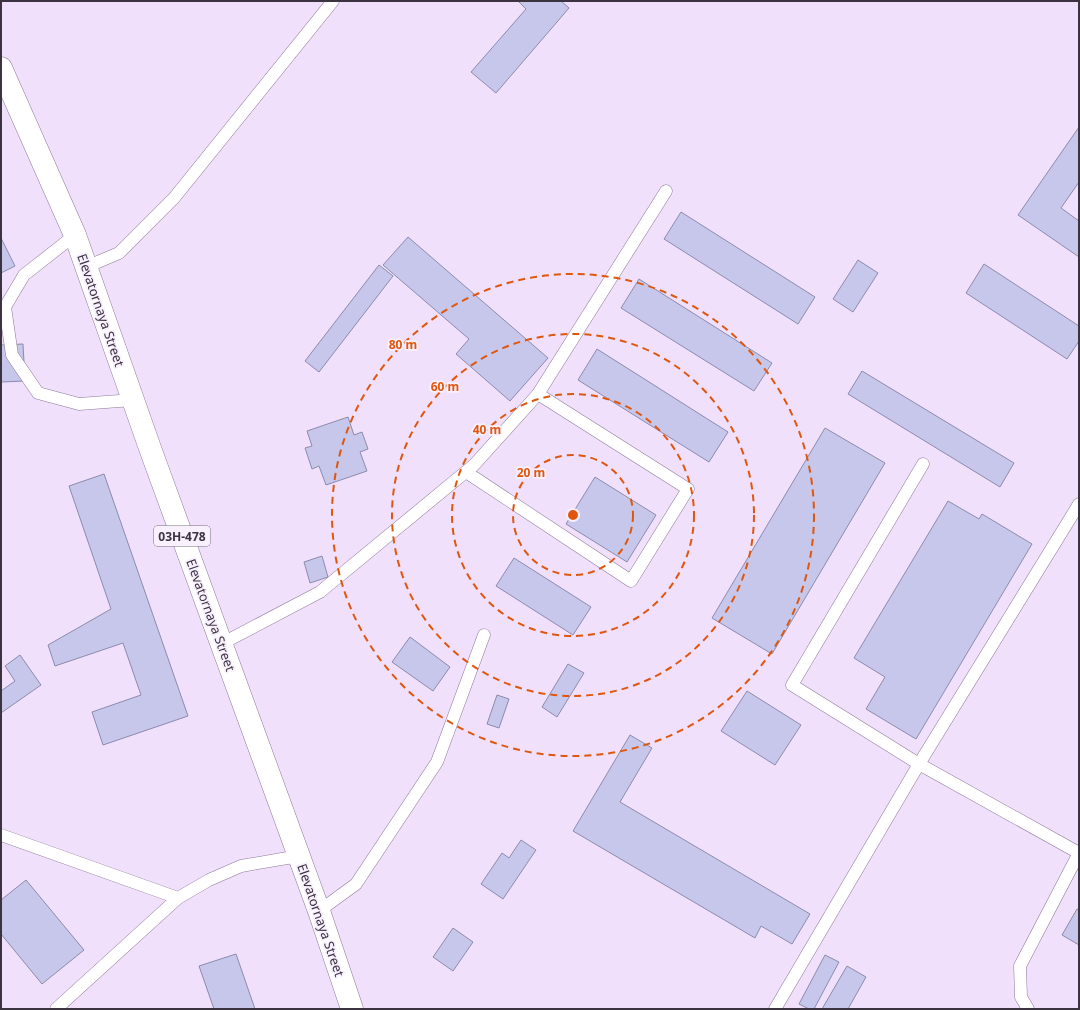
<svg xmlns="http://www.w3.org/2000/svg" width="1080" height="1010" font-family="'Noto Sans',sans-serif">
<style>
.building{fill:#c7c7eb;stroke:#8c8bad}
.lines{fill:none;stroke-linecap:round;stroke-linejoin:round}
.lane-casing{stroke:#8d7a98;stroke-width:13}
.primary-casing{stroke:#8d7a98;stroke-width:23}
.lane{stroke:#fff;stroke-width:12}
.primary{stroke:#fff;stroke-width:22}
.ring{fill:none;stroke:#df570f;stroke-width:2;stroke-dasharray:7 5}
.labels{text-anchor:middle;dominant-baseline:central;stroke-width:3.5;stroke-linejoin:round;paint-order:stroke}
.shield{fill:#f9f0fe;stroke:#746c79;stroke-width:1}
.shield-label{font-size:12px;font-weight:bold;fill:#3b3340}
.street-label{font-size:13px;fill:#3b3340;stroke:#f9f0fe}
.centre{fill:#df570f;stroke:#f9f0fe;stroke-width:2}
.ring-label{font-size:12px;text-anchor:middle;font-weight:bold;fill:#df570f;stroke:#f9f0fe;stroke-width:3.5;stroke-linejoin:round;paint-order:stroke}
</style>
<rect width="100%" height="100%" fill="#f0e0fb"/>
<g class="building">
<path d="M518,1H561L569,8L496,93L471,72L526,9Z"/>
<path d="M1079,127V182L1061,208L1079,221V257L1018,215Z"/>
<path d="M681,212L815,297L798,324L664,239Z"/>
<path d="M408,237L548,358L510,401L456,354L469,339L383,265Z"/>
<path d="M1,238L15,266L1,273Z"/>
<path d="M858,260L878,273L853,312L833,299Z"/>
<path d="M984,264L1079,326V341L1067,359L966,293Z"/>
<path d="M379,265L393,276L319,372L305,361Z"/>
<path d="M639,279L772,363L754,391L621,308Z"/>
<path d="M23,344L25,381L1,382V345Z"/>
<path d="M597,349L728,432L709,462L578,380Z"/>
<path d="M862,371L1014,463L1000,487L848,394Z"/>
<path d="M348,417L354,435L362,432L368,449L360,452L367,471L326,485L319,466L312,469L305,448L312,446L307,431Z"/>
<path d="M825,428L885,463L772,654L712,618Z"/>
<path d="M104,474L188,716L103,745L92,712L141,695L123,643L55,666L48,645L111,609L69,486Z"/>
<path d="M595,477L656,515L627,562L566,524Z"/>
<path d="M948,501L979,519L982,514L1032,544L916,739L866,709L885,677L854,658Z"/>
<path d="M322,556L328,577L310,583L304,562Z"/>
<path d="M514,558L591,607L573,635L496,586Z"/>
<path d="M410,637L450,667L433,691L392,662Z"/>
<path d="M20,655L41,685L1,713V691L15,681L5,666Z"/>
<path d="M568,664L584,673L557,717L542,707Z"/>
<path d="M747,691L801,725L775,765L721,731Z"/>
<path d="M497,695L509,699L499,728L487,724Z"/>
<path d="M630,735L652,748L620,802L810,914L792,944L761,926L755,938L573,831Z"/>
<path d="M521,840L536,850L503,899L481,884L502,853L509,858Z"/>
<path d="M26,880L84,950L42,984L1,934V900Z"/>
<path d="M1077,909L1079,910V945L1062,935Z"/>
<path d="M453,928L473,942L453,971L433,957Z"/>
<path d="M236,954L255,1009H214L199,966Z"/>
<path d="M825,955L839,962L814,1009H809L799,1004Z"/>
<path d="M847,966L866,977L848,1009H822Z"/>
</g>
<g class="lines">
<defs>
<g id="lane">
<path d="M75,235L24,275L5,307L12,355L38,393L79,404L133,400"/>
<path d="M86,267L119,253L174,198L333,1"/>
<path d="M923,464L792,685L919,764L1079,853"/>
<path d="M466,472L631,581L688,489L538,394"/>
<path d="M221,644L320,592L474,465L538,394L666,191"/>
<path d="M1,835L178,898"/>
<path d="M319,911L356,884L437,762L484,635"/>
<path d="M56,1009L178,898L209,880L241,866L299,856"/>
<path d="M775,1009L919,764L1079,504"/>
<path d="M1028,1009L1021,997L1020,966L1079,853"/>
</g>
<path id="primary" d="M1,68L75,235L151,451L319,911L352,1009"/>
</defs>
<use href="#lane" class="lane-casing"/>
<use href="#primary" class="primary-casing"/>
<use href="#lane" class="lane"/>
<use href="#primary" class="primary"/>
</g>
<g class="ring">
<circle cx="573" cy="515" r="60"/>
<circle cx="573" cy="515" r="121"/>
<circle cx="573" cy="515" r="181"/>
<circle cx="573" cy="515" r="241"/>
</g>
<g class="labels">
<rect class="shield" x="154" y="526" width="56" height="20" rx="3"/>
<g class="shield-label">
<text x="182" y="536">03Н-478</text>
</g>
<g class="street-label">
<text transform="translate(101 310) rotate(71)">Elevatornaya Street</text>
<text transform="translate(211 615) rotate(70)">Elevatornaya Street</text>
<text transform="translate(321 920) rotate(71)">Elevatornaya Street</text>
</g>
</g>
<circle cx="573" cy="515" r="6" class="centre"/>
<g class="ring-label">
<text x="403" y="349">80 m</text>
<text x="445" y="391">60 m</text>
<text x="487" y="434">40 m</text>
<text x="531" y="477">20 m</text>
</g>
<rect width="1080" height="1010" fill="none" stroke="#3b3340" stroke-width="4"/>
</svg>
